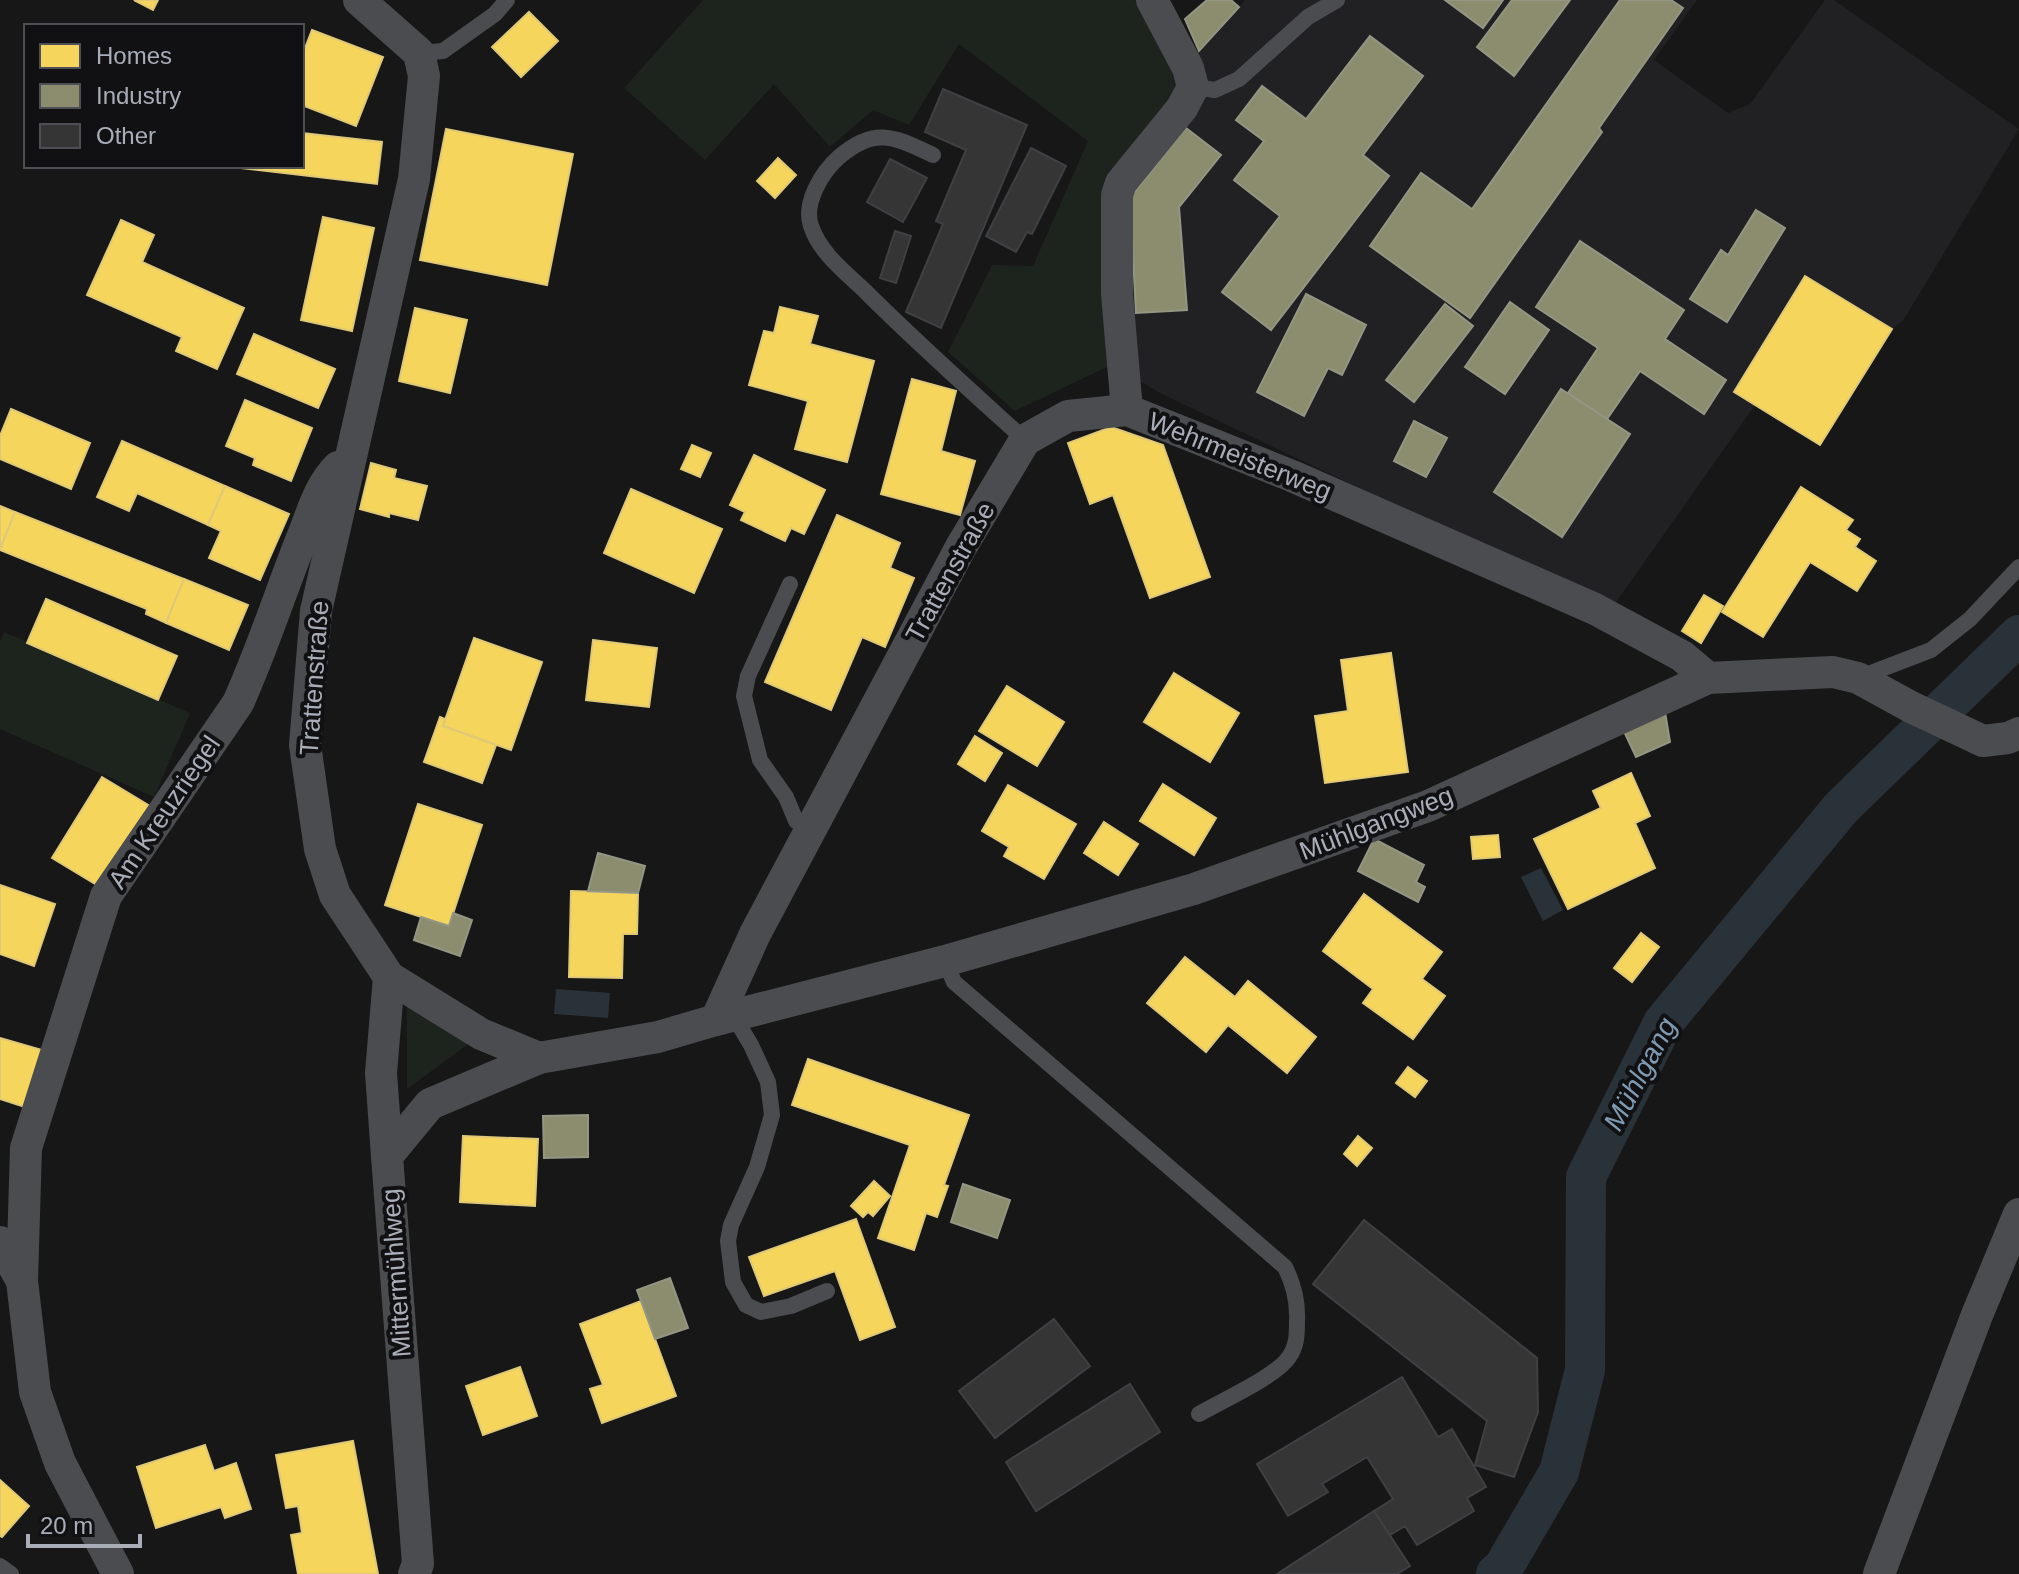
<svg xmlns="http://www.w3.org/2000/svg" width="2019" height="1574" font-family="Helvetica,sans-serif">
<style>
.built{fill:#212123}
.green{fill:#1d241e}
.water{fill:#2a3239}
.homes{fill:#f6d55c;stroke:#dfc978;stroke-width:2}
.industry{fill:#8c8c6e;stroke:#949684;stroke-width:2}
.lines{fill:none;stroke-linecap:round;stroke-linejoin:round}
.canal{stroke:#2a3239;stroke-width:40}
.building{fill:#353536;stroke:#3f4043;stroke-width:2}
.lane{stroke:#4b4c50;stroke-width:16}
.street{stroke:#4b4c50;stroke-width:32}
.labels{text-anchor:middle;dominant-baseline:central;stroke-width:8;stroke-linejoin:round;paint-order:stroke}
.street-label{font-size:26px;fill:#a8adb8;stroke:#111113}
.water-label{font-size:28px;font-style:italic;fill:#7f9bb3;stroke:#111113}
</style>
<rect width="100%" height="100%" fill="#171717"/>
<path class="built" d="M1245,0H1697L1654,60L1728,113L1750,104L1825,0H1834L2019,129L1903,321L1892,329L1820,445L1755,405L1612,608L1164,395L1111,365L1107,199L1174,90L1175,77Z"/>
<g class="green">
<path d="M703,0H1135L1175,77L1173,100L1129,150L1111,365L1015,411L948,352L992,265L1033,266L1088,141L959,44L909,125L873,110L830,147L774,84L705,160L624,88Z"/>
<path d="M4,632L190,713L154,797L0,729V642Z"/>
<path d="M407,1001L471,1042L407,1089Z"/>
</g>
<g class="water">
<path d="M1541,868L1563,910L1543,921L1521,877Z"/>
<path d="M556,989L610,993L608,1018L554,1014Z"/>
</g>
<g class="homes">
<path d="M134,0H158L153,10Z"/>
<path d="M529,12L558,41L521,77L492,47Z"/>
<path d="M312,30L383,57L356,126L302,105V56Z"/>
<path d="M446,129L573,154L547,285L420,260Z"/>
<path d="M302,133L382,142L377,184L241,168L302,166Z"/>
<path d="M778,158L796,175L775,198L757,181Z"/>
<path d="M323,217L374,228L352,331L301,320Z"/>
<path d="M121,220L154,235L142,262L244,308L217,369L176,351L182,337L87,295Z"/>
<path d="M1805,276L1892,329L1820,445L1734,392Z"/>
<path d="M780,307L818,316L810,344L874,361L847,462L795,449L808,401L749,385L764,331L774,333Z"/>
<path d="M415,308L467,320L450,393L399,381Z"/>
<path d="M254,334L335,369L318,408L237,374Z"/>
<path d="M912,379L956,391L941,451L975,461L960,515L881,494Z"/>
<path d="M245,400L312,428L291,481L253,465L255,458L226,446Z"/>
<path d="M11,409L90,443L71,489L0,459V436Z"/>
<path d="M1111,427L1163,445L1210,577L1150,598L1113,495L1090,504L1068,443Z"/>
<path d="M122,441L225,486L208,525L137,493L129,511L97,497Z"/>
<path d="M692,445L711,453L700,477L681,469Z"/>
<path d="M754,455L825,490L804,534L791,528L785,541L741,520L745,512L730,505Z"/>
<path d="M371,463L396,470L394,478L427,486L418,520L389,513V517L360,509Z"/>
<path d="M225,486L289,514L260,580L209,558L221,531L208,525Z"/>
<path d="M1801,487L1853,520L1846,530L1860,539L1855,547L1876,561L1857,591L1810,562L1763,637L1722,612Z"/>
<path d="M631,489L722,529L694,593L604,553Z"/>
<path d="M0,506L15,512L0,549Z"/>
<path d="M15,512L184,579L166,623L146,614L147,609L0,550Z"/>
<path d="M837,515L900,543L890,568L914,578L885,647L862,637L831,710L765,682Z"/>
<path d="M184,579L248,605L229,650L166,623Z"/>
<path d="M1704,595L1723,606L1701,643L1682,631Z"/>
<path d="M46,599L177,656L158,700L27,643Z"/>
<path d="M474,638L542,662L511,750L443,726Z"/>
<path d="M593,640L657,648L649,707L586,700Z"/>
<path d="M1391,653L1408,772L1325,783L1315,716L1348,711L1341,660Z"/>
<path d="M1174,673L1239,713L1210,762L1144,722Z"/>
<path d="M1007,686L1064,722L1037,766L979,731Z"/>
<path d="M440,717L445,719L443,726L496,745L482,783L424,762Z"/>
<path d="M975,736L1002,753L985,781L958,764Z"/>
<path d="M1631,773L1650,816L1635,823L1655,868L1568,909L1534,839L1601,808L1593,791Z"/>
<path d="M102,777L150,806L100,887L52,858Z"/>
<path d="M1163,784L1216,818L1194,855L1140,821Z"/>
<path d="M1008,785L1076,824L1044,879L1004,856L1009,847L982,831Z"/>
<path d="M418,804L482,825L449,926L385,905Z"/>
<path d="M1104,822L1138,844L1118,875L1084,853Z"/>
<path d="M1498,835L1500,857L1473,859L1471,837Z"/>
<path d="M0,885L55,904L34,966L0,954Z"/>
<path d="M571,891L638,893L637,934H623L622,978L569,977Z"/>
<path d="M1364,894L1442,952L1422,979L1445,996L1413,1039L1363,1003L1373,989L1323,951Z"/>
<path d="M1641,933L1659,947L1632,982L1614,968Z"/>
<path d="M1185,957L1235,997L1248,981L1316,1037L1287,1073L1228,1025L1206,1052L1147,1003Z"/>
<path d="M0,1038L45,1051L28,1108L0,1099Z"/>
<path d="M808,1059L969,1115L944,1185L948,1186L937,1217L926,1213L914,1250L878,1238L910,1145L792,1105Z"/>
<path d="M1408,1067L1427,1081L1415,1097L1396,1083Z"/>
<path d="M463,1136L538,1139L535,1206L460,1202Z"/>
<path d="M1358,1136L1372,1148L1357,1166L1344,1154Z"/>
<path d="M874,1181L890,1196L873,1216L868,1212L863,1217L851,1206Z"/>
<path d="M856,1219L895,1327L860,1340L835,1271L764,1296L749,1257Z"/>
<path d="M641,1301L676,1396L602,1423L590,1389L603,1385L580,1324Z"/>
<path d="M520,1367L537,1416L483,1435L466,1386Z"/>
<path d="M353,1441L378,1574H298L291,1535L302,1533L298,1506L286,1508L276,1455Z"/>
<path d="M205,1445L214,1471L236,1463L251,1509L225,1518L221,1507L156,1528L137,1467Z"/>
<path d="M0,1480L29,1506L2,1537L0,1536Z"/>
</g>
<g class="industry">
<path d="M1207,0H1231L1239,7L1199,51L1185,19Z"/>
<path d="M1445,0H1503L1483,28Z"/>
<path d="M1512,0H1570L1514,76L1477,47Z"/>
<path d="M1620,0H1671L1683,8L1599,128L1602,132L1470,318L1370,246L1421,173L1472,209Z"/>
<path d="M1370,36L1423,76L1363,155L1389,176L1271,330L1222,292L1280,216L1234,180L1264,141L1236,120L1262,86L1306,119Z"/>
<path d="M1186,128L1221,155L1179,207L1187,310L1136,313L1130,198Z"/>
<path d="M1756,210L1785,228L1727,322L1690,299L1721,250L1728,255Z"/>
<path d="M1580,241L1684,310L1665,339L1726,380L1704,414L1640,371L1607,419L1568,393L1598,348L1536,307Z"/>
<path d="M1306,294L1366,325L1342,375L1328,368L1304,416L1257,392Z"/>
<path d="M1510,302L1549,330L1505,394L1465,367Z"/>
<path d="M1445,304L1473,326L1414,402L1386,380Z"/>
<path d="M1561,389L1630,434L1562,537L1494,492Z"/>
<path d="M1414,421L1447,438L1426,477L1394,461Z"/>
<path d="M1664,706L1670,742L1636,757L1621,725Z"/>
<path d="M1374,839L1424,865L1416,882L1425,887L1418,902L1358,871Z"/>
<path d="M598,853L645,866L638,893L588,891Z"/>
<path d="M453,913L472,920L460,956L414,940L421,917L449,926Z"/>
<path d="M588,1115V1157L544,1158L543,1116Z"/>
<path d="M963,1184L1010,1200L997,1238L951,1222Z"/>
<path d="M670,1278L688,1328L655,1339L637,1290Z"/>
</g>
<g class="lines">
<path class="canal" d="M1496,1574L1503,1568L1559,1472L1585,1370L1586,1177L1663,1023L1841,808L2019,635"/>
</g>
<g class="building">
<path d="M943,89L1027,125L941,328L906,312L943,224L936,221L966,150L925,132Z"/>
<path d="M1031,148L1066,166L1032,234L1027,232L1016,252L986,236Z"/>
<path d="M890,159L927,178L903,222L867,202Z"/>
<path d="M895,231L911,236L896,283L880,278Z"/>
<path d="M1364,1220L1537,1358L1538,1412L1514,1477L1475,1465L1487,1421L1313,1284Z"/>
<path d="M1054,1319L1090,1366L995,1438L959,1391Z"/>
<path d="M1402,1377L1438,1437L1452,1429L1486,1487L1467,1498L1474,1511L1417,1545L1405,1526L1390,1535L1374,1511L1393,1499L1367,1457L1322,1484L1328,1492L1288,1516L1257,1464Z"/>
<path d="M1130,1384L1160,1432L1036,1511L1006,1462Z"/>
<path d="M1374,1511L1410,1566L1397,1574H1277Z"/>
</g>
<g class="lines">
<g class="lane">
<path d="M419,53L443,51L495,14L507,0"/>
<path d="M1193,87L1215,90L1239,79L1308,17L1337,0"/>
<path d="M933,155C896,138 876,125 839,157C822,172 803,203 811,226C820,253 845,272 865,291C916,342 971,391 1025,440"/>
<path d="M790,584L748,676L744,696L760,760L786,797L796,821L812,827"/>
<path d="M1858,678L1931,650L1970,619L2019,567"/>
<path d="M945,961L954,982L1285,1267C1294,1285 1298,1301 1297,1321C1297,1334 1297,1346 1289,1357C1277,1376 1221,1401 1199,1414"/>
<path d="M733,1015L751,1045L768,1082L772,1115L757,1167L731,1225L728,1241L733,1282L746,1305L761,1312L791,1306L827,1291"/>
<path d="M0,1566L11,1574"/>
</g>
<g class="street">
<path d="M359,0L419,53L424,76L414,179L316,611L305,745L320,849L335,895L389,977L481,1034L539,1058L658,1037L716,1020L945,961L1194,889L1428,806L1708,678L1833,672L1858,678L1911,707L1983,741L2008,738L2019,733"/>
<path d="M1127,410L1117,294V195L1121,183L1182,108L1193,87L1188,68L1152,0"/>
<path d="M716,1020L755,934L961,547L1025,440L1068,416L1127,410L1292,476L1595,609L1682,656L1708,678"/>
<path d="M387,1156L381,1073L389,977"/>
<path d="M0,1242L22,1281L35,1392L60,1463L118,1574"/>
<path d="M22,1281L26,1148L106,896L238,703C263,648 281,590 304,533C313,510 320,485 338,467"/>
<path d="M414,1574L418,1564L387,1156L430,1104L539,1058"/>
<path d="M1879,1574L1977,1315L2019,1214"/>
</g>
</g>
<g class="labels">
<g class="street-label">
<text transform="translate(1240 456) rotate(22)">Wehrmeisterweg</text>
<text transform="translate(950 572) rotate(-61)">Trattenstraße</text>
<text transform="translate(314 678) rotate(-86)">Trattenstraße</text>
<text transform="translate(164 812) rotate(-56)">Am Kreuzriegel</text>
<text transform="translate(1376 823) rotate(-21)">Mühlgangweg</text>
<text transform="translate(396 1273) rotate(-94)">Mittermühlweg</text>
</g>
<g class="water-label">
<text transform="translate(1640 1074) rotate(-62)">Mühlgang</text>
</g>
</g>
<rect x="24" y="24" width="280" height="144" fill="#111113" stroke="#4d4f55" stroke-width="2"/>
<rect x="40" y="44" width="40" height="24" fill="#f6d55c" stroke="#4d4f55" stroke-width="2"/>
<text x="96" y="64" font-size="24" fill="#a8adb8">Homes</text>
<rect x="40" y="84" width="40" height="24" fill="#8c8c6e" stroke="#4d4f55" stroke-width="2"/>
<text x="96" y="104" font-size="24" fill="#a8adb8">Industry</text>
<rect x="40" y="124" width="40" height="24" fill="#353536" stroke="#4d4f55" stroke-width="2"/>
<text x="96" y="144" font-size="24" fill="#a8adb8">Other</text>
<path d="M28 1534v12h112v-12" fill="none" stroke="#a8adb8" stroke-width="4"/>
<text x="40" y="1534" font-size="24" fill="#a8adb8" stroke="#111113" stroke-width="6" paint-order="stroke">20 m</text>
</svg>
